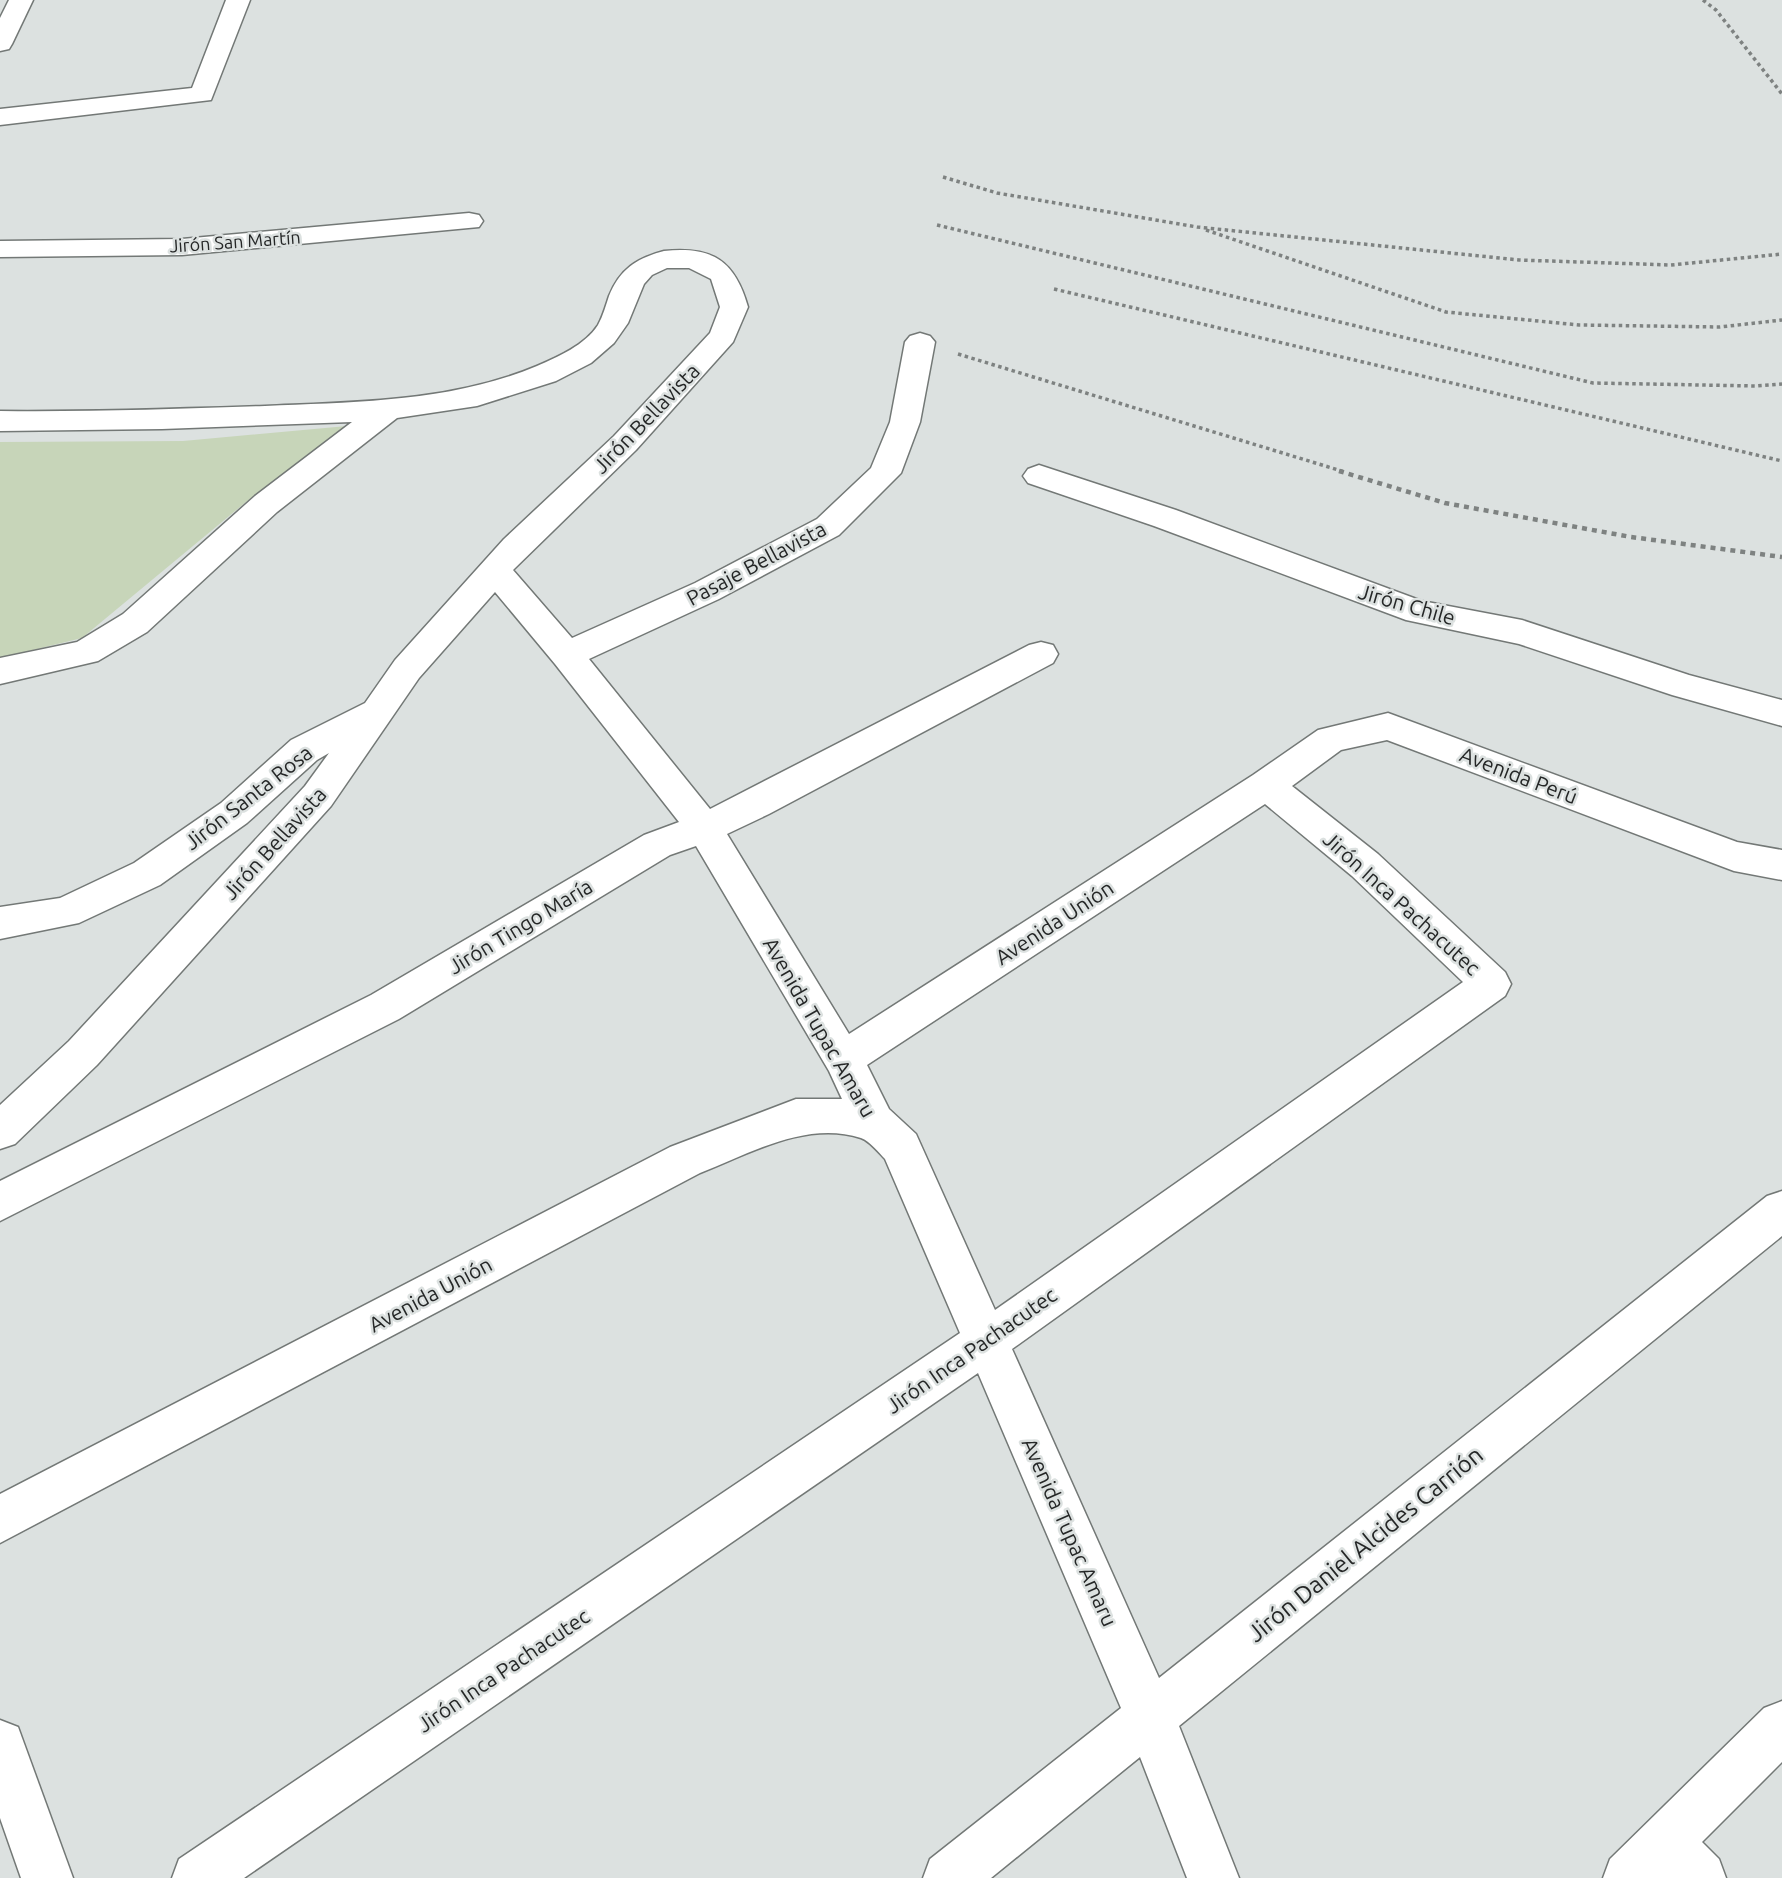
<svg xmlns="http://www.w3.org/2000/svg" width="1782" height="1878" font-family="Ubuntu,sans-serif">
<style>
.green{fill:#c7d5b9}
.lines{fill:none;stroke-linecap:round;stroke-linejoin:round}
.minor-casing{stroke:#737876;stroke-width:3}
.path-far1{stroke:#7e8281;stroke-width:3.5;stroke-dasharray:3.5 3.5;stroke-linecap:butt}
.path{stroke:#7e8281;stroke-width:4.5;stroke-dasharray:5 5;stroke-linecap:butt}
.minor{fill:#fff;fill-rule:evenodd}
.labels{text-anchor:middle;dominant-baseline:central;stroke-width:5;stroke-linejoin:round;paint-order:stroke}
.far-street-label{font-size:18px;fill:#252727;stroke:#dce1e0}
.street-label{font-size:21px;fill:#252727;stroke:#dce1e0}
.near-street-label{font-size:24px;fill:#252727;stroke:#dce1e0}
</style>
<rect width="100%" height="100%" fill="#dce1e0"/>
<path class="green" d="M347,426L246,502L82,638L0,658V442L183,441Z"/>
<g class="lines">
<defs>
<g id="minor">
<path d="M9,0H33L12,44L9,49L0,51V18Z"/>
<path d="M226,0H250L211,100L0,125V109L192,88Z"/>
<path d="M469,213L479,215L483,221L479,227L182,255L0,257V241L182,239Z"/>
<path d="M664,251C713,246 735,261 748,307L733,342L636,450L513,570L572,638L695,583L817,519L871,468L890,422L905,342L910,336L920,333L930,336L935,342L920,422L901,473L839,535L719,599L589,659L710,809L1029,645L1041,642L1053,645L1058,654L1053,663L769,814L727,834L849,1034L1253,775L1318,730L1388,713L1737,842L1782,850V880L1734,871L1387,740L1341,750L1292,786L1378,854L1505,972L1511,984L1505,996L1012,1349L1159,1678L1767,1196L1782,1191V1236L1179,1726L1239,1878H1187L1140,1757L991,1878H923L930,1859L1121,1708L978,1373L244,1878H172L179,1859L960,1333L885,1159C879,1153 870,1141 861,1138C806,1120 749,1154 700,1173L0,1543V1494L670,1147L796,1099H842L829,1071L696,846L670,855L399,1019L0,1221V1181L371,995L644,835L679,822L555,664L495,592L419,678L331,806L97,1065L15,1144L0,1149V1105L69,1041L305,786L329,753L317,760L247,823L160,885L79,923L0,939V907L60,898L134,863L221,803L291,740L365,703L395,660L504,539L614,436L710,333L720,307L711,279L689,268H667L652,275L644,284L628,323L614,343L591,363L556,381L477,406L397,418L277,512L147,632L98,661L0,684V658L77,642L123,614L255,496L352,422L162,429L0,431V411C88,412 177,409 265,406C356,402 451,402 537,366C558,357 585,345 598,325C603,316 606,305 609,296C620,269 637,258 664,251ZM1265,804L1352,876L1463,982L995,1310L916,1134L889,1109L867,1065Z"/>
<path d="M1039,465L1176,510L1422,601L1522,620L1689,675L1782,700V726L1672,695L1519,644L1406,620L1154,526L1028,483L1023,476L1028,469Z"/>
<path d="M1782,1701V1762L1702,1842L1719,1859L1726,1878H1603L1610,1859L1764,1708Z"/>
<path d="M0,1720L18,1727L73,1878H21L0,1818Z"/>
</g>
</defs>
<use href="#minor" class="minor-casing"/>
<g class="path-far1">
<path d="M1703,0L1716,10L1782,94"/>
<path d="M943,177L997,193L1197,227L1519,260L1671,265L1782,254"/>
<path d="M937,225L1593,383L1756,386L1782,384"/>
<path d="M1206,230L1446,312L1579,325L1720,327L1782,320"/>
<path d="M1054,289L1782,461"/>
<path d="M958,354L1345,472"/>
</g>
<path class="path" d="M1339,471L1445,503L1631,537L1782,557"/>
<use href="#minor" class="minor"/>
</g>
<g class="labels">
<g class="far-street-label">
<text transform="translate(235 241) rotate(-4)">Jirón San Martín</text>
</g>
<g class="street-label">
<text transform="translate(646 418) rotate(-46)">Jirón Bellavista</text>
<text transform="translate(756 563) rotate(-28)">Pasaje Bellavista</text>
<text transform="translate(1407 604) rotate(16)">Jirón Chile</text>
<text transform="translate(1519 775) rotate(21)">Avenida Perú</text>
<text transform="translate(248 797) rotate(-38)">Jirón Santa Rosa</text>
<text transform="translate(274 843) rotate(-48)">Jirón Bellavista</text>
<text transform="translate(1402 903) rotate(42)">Jirón Inca Pachacutec</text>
<text transform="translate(1054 922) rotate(-33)">Avenida Unión</text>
<text transform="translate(520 926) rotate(-31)">Jirón Tingo María</text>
<text transform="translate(820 1027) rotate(60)">Avenida Tupac Amaru</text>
<text transform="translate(430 1294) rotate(-28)">Avenida Unión</text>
<text transform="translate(971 1350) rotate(-35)">Jirón Inca Pachacutec</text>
<text transform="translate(1070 1532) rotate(66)">Avenida Tupac Amaru</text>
<text transform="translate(503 1670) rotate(-34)">Jirón Inca Pachacutec</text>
</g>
<g class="near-street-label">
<text transform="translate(1365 1544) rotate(-39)">Jirón Daniel Alcides Carrión</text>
</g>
</g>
</svg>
